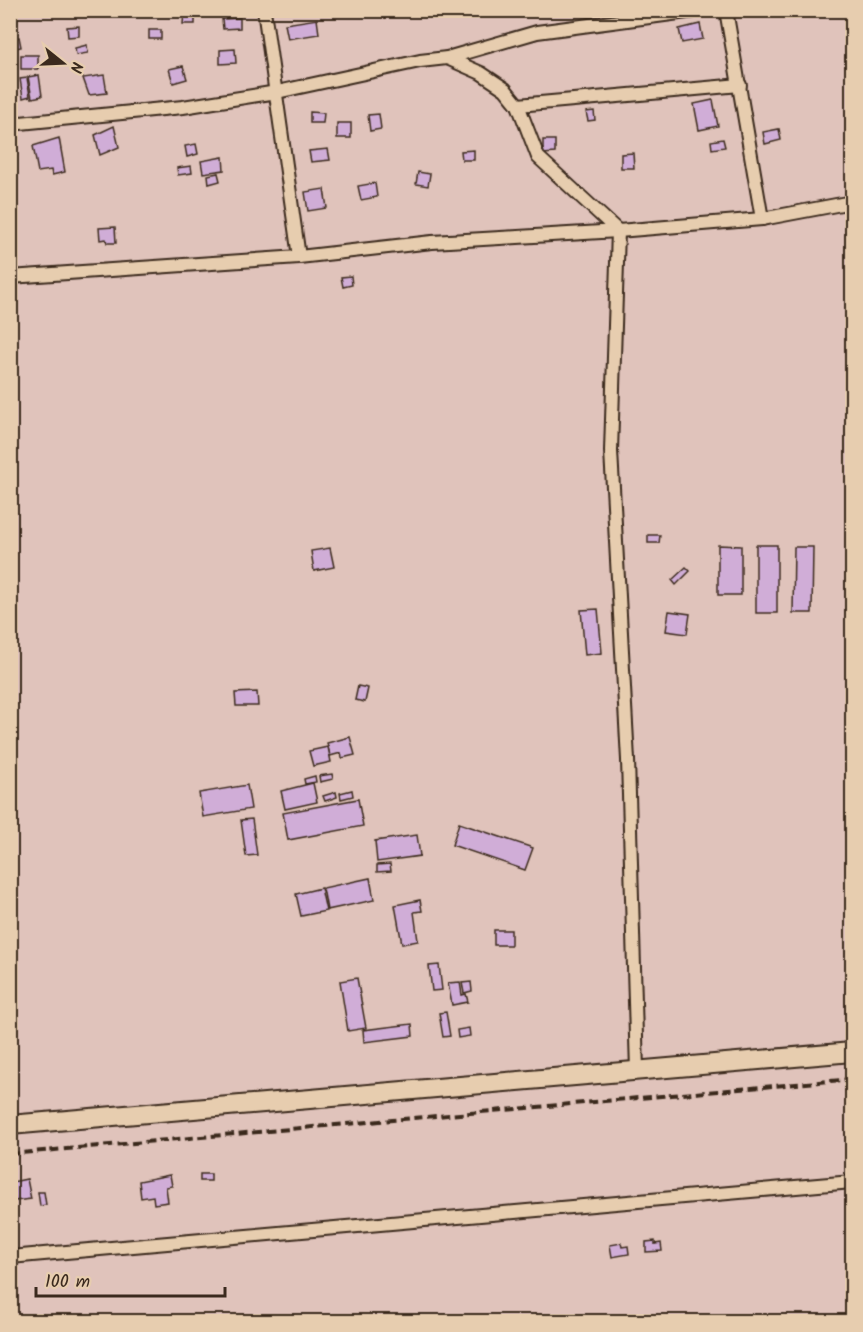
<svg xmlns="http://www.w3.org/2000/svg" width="863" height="1332" font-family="Kalam,sans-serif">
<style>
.building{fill:#d0add7;stroke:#3b2a1e;stroke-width:1.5}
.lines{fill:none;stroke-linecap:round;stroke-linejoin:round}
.street-casing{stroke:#3b2a1e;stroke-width:16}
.secondary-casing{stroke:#3b2a1e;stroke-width:22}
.street{stroke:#e7cdaf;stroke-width:12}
.secondary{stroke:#e7cdaf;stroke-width:18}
.rail{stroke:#3b2a1e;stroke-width:4;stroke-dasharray:9 4.5;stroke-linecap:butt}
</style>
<rect width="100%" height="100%" fill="#e0c3bb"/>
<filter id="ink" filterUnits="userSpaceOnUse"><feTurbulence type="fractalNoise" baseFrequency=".0167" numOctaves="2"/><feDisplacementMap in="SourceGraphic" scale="12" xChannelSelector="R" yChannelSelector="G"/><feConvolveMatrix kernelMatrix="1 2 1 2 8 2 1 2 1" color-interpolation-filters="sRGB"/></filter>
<g filter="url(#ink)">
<g class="building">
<path d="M184,13H195V24H183Z"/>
<path d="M240,18V28L223,29L222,19Z"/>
<path d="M317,19L319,34L288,39L285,24Z"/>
<path d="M700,24L703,39L682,43L679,29Z"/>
<path d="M79,26V36L68,37L67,27Z"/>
<rect x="149" y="30" width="12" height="9"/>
<path d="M19,37L21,47L10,49V38Z"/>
<path d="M87,45L88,53L76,55L75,48Z"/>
<path d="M235,49L236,63L220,64V50Z"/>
<rect x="21" y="55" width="17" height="14"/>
<path d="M183,66L187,79L173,83L169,69Z"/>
<path d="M39,75L42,96L32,98L28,77Z"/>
<path d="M104,75L107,93L89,95L83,78Z"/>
<path d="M27,78L30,96L23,98L20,79Z"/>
<path d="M713,100L718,126L699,130L694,104Z"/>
<path d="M594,111L595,120L588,121L586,112Z"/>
<path d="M310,112L324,113L323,123H310Z"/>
<path d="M379,114L381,129L370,131L368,115Z"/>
<rect x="337" y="123" width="14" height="15"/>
<path d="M114,126L119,147L100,155L95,135Z"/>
<path d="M779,129L781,140L765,144L763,132Z"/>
<path d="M59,138L65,172L52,175L51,170L38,172L33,146Z"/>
<path d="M723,139L725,147L712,149L711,141Z"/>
<path d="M543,140H555V153L543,154Z"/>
<path d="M196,144L198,154L187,157L185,146Z"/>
<path d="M328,149L330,160L311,162L309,151Z"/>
<path d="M474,150V160H462L461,151Z"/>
<path d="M633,153L634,168H621V154Z"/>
<path d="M223,157L224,170L203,173L201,161Z"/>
<path d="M191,166L192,173L178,175L177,168Z"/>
<path d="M418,172L430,174L428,186L416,184Z"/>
<path d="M218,173L220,181L209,184L208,175Z"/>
<path d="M375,183L377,197L361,200L358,186Z"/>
<path d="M324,189L327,208L308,211L305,192Z"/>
<path d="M115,227L116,243H107L106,239L100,240L99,228Z"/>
<path d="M351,276L352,285L343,287L341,277Z"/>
<path d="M648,535H660L659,543H648Z"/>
<path d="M718,545L741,546V595H718Z"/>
<rect x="756" y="545" width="21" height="68"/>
<path d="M794,547H813L812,613H793Z"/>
<path d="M330,548L334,567L314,571L311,551Z"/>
<path d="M686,567L690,571L676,585L672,580Z"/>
<path d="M598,609L602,653L585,655L581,610Z"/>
<path d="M669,611L690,614L687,634L666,631Z"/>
<path d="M358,686L368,688L365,702L355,700Z"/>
<path d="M257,692L258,706H236L235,693Z"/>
<path d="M350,737L355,755L342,758L341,753L330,756L327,743Z"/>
<path d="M328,747L331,762L313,766L309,751Z"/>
<path d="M332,774L333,779L320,782L319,776Z"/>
<path d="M315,776L316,782L305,784L304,779Z"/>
<path d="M313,783L317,802L285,809L281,791Z"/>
<path d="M247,785L251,809L203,817L199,793Z"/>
<path d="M352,790L353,796L341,799L340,793Z"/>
<path d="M336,792L337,797L325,801L323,796Z"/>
<path d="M358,799L363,826L288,840L283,813Z"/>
<path d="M252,819L257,855L246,856L241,820Z"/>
<path d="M459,823L533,848L525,870L452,845Z"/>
<path d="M417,835L420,856L377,862L375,841Z"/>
<path d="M390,864L391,871L377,872V865Z"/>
<path d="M370,878L374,900L327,910L323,888Z"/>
<path d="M321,888L326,911L301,916L296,894Z"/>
<path d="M420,900L422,911L414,912L418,941L402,944L395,905Z"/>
<rect x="494" y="930" width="17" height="15"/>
<path d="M439,965L442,990L432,991L429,966Z"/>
<path d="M357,978L366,1028L348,1031L340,981Z"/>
<path d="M460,982L462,995L466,994L468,1002L452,1005L448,983Z"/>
<path d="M471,982L472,991L464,993L462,983Z"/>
<path d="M446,1012L450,1036L443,1037L439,1013Z"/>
<path d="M412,1024L413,1036L364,1042L363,1030Z"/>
<path d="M469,1028L470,1036L458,1038L457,1030Z"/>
<rect x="200" y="1174" width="11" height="7"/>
<path d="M170,1175L172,1186L166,1187L168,1202L154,1204L153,1196L141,1198L139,1181Z"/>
<path d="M27,1179L31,1199L15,1201L12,1182Z"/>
<path d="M38,1192H44L46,1205L40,1206Z"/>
<path d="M655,1241V1244L661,1243L662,1251L646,1252V1242Z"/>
<path d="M621,1243L622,1247L628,1246L629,1254L612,1257L610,1245Z"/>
</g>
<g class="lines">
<defs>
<g id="street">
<path d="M264,10L299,257"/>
<path d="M726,10L762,219"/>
<path d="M447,58L481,73L505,89L518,105L538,157L618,231L611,451L628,760L637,1071"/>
<path d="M518,105L740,85"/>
<path d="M10,124L183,107L277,92L420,61L447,58L537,32L702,10"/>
<path d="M10,277L299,257L432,242L618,231L762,219L852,202"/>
<path d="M10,1257L852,1182"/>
</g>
<path id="secondary" d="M10,1125L852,1052"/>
</defs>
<use href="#street" class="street-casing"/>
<use href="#secondary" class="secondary-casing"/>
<use href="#street" class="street"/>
<use href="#secondary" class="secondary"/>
<path class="rail" d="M10,1154L852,1079"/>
</g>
</g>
<rect width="863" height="1332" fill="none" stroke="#e7cdaf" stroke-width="36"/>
<rect x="18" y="18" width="827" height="1296" fill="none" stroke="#3b2a1e" stroke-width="2" filter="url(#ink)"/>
<g transform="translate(63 63) rotate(108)" stroke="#e7cdaf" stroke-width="4.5" paint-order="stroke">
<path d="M0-4.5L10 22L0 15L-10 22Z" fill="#3b2a1e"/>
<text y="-9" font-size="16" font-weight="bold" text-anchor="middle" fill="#3b2a1e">N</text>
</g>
<path d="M36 1287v9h189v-9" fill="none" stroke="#3b2a1e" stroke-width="3"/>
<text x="45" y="1287" font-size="18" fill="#3b2a1e" stroke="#e7cdaf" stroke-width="4.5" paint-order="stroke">100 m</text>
</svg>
